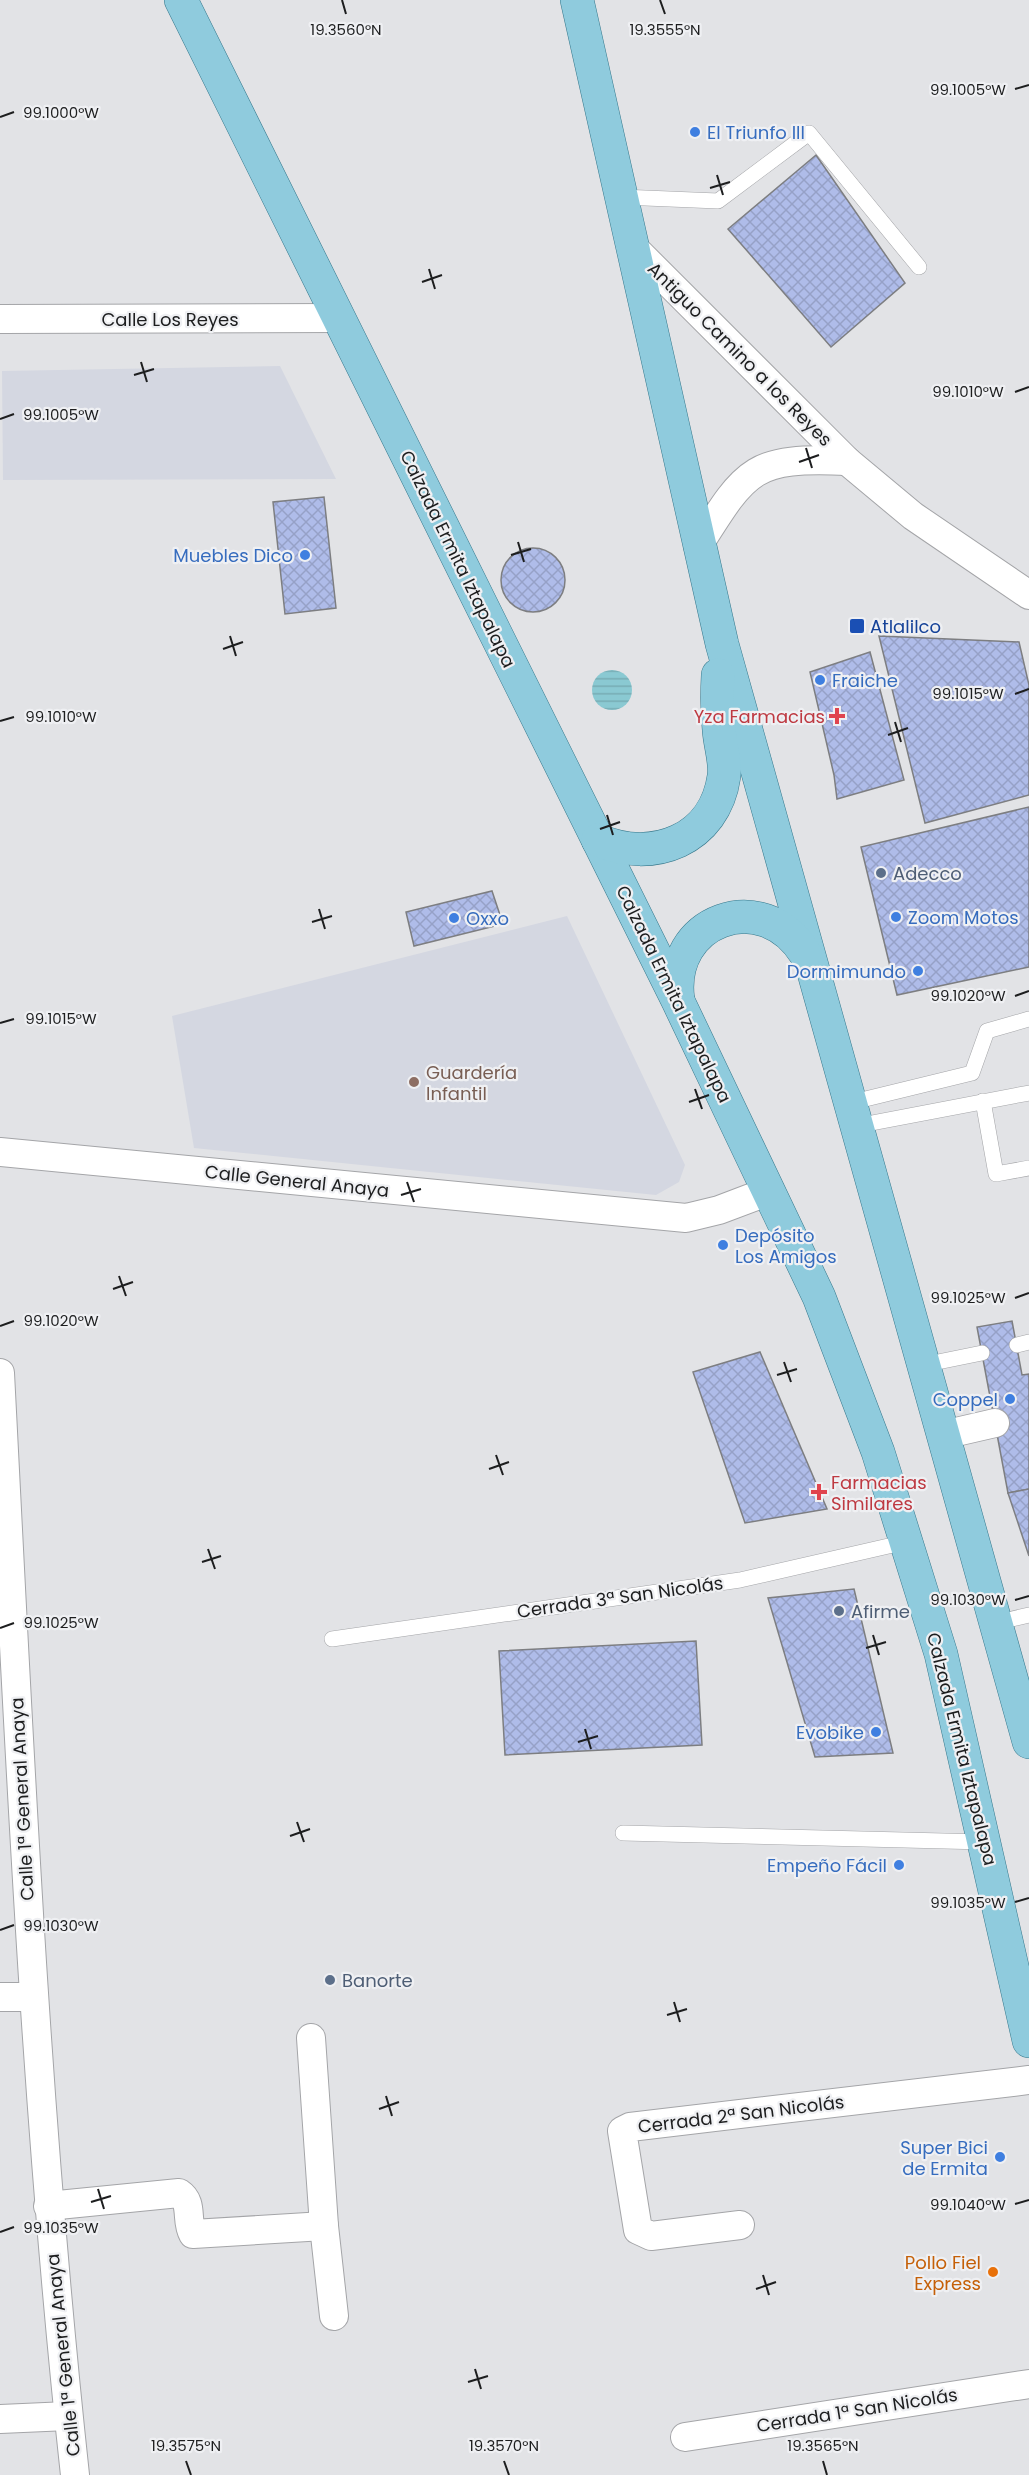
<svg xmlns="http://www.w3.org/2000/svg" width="1029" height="2475" font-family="Poppins,sans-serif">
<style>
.built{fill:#d4d7e1}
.water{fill:url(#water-rules)}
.building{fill:url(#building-cross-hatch);stroke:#7d7e81;stroke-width:1.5}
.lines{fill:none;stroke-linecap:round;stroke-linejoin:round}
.lane-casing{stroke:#a4a5a8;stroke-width:16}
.street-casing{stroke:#a4a5a8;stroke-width:30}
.primary-casing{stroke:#37788c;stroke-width:34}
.lane{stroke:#fff;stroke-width:15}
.street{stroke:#fff;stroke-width:28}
.primary{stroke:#8fcbdd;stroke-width:33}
.ticks{fill:none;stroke:#1d1e1f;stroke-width:2}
.shop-dot{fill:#3f7fe0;stroke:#eff0f3;stroke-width:2}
.transit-dot{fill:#1a4fb4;stroke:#eff0f3;stroke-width:2}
.health-dot{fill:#e0444e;stroke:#eff0f3;stroke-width:2}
.service-dot{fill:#5c6f8a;stroke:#eff0f3;stroke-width:2}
.education-dot{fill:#8d6e63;stroke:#eff0f3;stroke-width:2}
.food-dot{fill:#e8710a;stroke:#eff0f3;stroke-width:2}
.labels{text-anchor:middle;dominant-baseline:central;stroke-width:4.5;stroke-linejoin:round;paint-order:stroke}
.shop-label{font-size:18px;fill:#366cbe;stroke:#eff0f3;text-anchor:end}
.street-label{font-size:18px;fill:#1d1e1f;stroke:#eff0f3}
.transit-label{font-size:18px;fill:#164399;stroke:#eff0f3;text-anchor:start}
.health-label{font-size:18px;fill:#be3a42;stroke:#eff0f3;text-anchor:end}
.service-label{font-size:18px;fill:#4e5e75;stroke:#eff0f3;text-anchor:start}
.education-label{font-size:18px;fill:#785e54;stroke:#eff0f3;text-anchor:start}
.food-label{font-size:18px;fill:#c56008;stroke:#eff0f3;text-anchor:end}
.ticks-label{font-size:15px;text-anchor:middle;fill:#1d1e1f;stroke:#eff0f3;stroke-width:4.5;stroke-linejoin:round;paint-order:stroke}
</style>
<defs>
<pattern id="water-rules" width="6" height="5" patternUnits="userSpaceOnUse" patternTransform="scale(1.5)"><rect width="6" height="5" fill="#8ac9d2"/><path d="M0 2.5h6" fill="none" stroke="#77acb4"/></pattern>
<pattern id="building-cross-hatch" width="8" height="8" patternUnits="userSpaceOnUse" patternTransform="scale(1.5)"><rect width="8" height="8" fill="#afbce9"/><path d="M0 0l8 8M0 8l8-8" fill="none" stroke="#96a1c7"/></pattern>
</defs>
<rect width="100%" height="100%" fill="#e2e3e6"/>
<g class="built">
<path d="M280,366L336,479L3,480L2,371Z"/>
<path d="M567,916L685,1165L679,1182L656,1195L194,1148L172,1016Z"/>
</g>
<circle class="water" cx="612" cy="690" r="20"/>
<g class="building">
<path d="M816,155L905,283L831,347L728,229Z"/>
<path d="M324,497L336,608L285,614L273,502Z"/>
<circle cx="533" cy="580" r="32"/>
<path d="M879,636L1019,642L1029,685V795L925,823Z"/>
<path d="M870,652L904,780L837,799L834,775L810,672Z"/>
<path d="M1029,807V967L897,995L861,847Z"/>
<path d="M492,891L503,924L414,946L406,912Z"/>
<path d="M1012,1321L1022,1375L1029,1374V1489L1008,1493L977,1327Z"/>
<path d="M760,1352L827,1509L745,1523L693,1372Z"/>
<path d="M1029,1489V1556L1008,1493Z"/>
<path d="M854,1589L893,1753L815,1757L768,1598Z"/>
<path d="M696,1641L702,1745L505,1755L499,1651Z"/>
</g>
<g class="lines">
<defs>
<g id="lane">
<path d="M621,197L718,201L809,133L919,267"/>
<path d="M983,1101L996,1174L1029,1168"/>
<path d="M849,1103L972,1073L987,1031L1029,1019"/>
<path d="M856,1126L1029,1093"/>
<path d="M1017,1345L1029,1342"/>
<path d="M923,1365L982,1353"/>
<path d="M995,1623L1029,1615"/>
<path d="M332,1639L740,1580L906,1542"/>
<path d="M623,1833L985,1842"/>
</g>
<g id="street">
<path d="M633,247L847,461L913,516L1029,595"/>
<path d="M0,319L340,318"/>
<path d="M698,546C747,468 753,457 847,461"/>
<path d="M0,1152L686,1218L719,1210L769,1191"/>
<path d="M0,1373C19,1741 35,2109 75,2475"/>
<path d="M943,1435L995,1423"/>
<path d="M0,1997H32"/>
<path d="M311,2038L324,2226L334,2316"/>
<path d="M48,2206L179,2193C194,2203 185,2220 193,2234L324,2226"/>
<path d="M740,2225L651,2236L638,2230L622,2131L630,2127L1029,2080"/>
<path d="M0,2419L68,2416"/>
<path d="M685,2437L1029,2384"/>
</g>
<g id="primary">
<path d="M181,0L678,1001L819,1297L878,1452L941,1654L1029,2041"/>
<path d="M577,0L722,644L1029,1742"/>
<path d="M598,840C653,864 715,840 724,776C726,762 720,745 719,730C717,712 717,693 718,675"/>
<path d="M678,1000C667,920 762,885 805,953"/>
</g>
</defs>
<use href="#lane" class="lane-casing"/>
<use href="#street" class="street-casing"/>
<use href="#primary" class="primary-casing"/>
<use href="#lane" class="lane"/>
<use href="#street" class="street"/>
<use href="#primary" class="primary"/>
</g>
<path class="ticks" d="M342,0L346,14M660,0L665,14M1015,89L1029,85M0,117L14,112M717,175L723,195M710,188L730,182M429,269L435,289M422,282L442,275M141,362L147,382M134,375L154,369M1015,392L1029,387M0,419L14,414M806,448L812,468M799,462L819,455M518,542L524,562M511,555L531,549M230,636L236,656M223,649L243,642M1015,694L1029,689M0,721L14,717M895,722L901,742M888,735L908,728M607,815L613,835M600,829L620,822M319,909L325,929M312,922L332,916M1015,996L1029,991M0,1023L14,1019M695,1089L702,1109M689,1102L709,1095M407,1182L414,1202M401,1195L421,1189M119,1276L126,1296M113,1289L133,1282M1015,1298L1029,1293M0,1326L14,1321M784,1362L791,1382M777,1375L797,1369M496,1455L503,1475M489,1469L509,1462M208,1549L215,1569M202,1562L221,1556M1015,1600L1029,1596M0,1628L14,1623M873,1635L879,1655M866,1648L886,1642M585,1729L591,1749M578,1742L598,1736M297,1822L304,1842M290,1836L310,1829M1015,1902L1029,1898M0,1930L14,1925M674,2002L680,2022M667,2015L687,2009M386,2096L392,2116M379,2109L399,2102M98,2189L104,2209M91,2202L111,2196M1015,2204L1029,2200M0,2232L14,2227M763,2275L769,2295M756,2289L776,2282M475,2369L481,2389M468,2382L488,2376M186,2461L191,2475M504,2461L509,2475M823,2461L827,2475"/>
<g class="shop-dot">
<circle cx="695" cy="132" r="6"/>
<circle cx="305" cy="555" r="6"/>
<circle cx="820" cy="680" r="6"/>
<circle cx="896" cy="917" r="6"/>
<circle cx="454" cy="918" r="6"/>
<circle cx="918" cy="971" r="6"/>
<circle cx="723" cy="1245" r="6"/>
<circle cx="1010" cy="1399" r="6"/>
<circle cx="876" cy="1732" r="6"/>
<circle cx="899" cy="1865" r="6"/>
<circle cx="1000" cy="2157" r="6"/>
</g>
<rect class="transit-dot" x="849" y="618" width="16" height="16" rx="3"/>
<g class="health-dot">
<path d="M834 707h6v6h6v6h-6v6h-6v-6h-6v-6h6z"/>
<path d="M816 1483h6v6h6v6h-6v6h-6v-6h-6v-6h6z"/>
</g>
<g class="service-dot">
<circle cx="881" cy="873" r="6"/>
<circle cx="839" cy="1611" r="6"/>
<circle cx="330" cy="1980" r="6"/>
</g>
<circle class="education-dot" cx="414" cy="1082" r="6"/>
<circle class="food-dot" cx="993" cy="2272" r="6"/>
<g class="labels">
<g class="shop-label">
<text x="707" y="132" text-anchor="start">El Triunfo III</text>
<text x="293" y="555">Muebles Dico</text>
<text x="832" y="680" text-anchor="start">Fraiche</text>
<text x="908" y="917" text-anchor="start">Zoom Motos</text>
<text x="466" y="918" text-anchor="start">Oxxo</text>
<text x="906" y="971">Dormimundo</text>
<text x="735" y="1235" text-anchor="start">Depósito<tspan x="735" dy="21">Los Amigos</tspan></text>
<text x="998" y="1399">Coppel</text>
<text x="864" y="1732">Evobike</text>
<text x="887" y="1865">Empeño Fácil</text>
<text x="988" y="2147">Super Bici<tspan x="988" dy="21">de Ermita</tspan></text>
</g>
<g class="street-label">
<text x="170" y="319">Calle Los Reyes</text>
<text transform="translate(740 354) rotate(45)">Antiguo Camino a los Reyes</text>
<text transform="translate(458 559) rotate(64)">Calzada Ermita Iztapalapa</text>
<text transform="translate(674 994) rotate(64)">Calzada Ermita Iztapalapa</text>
<text transform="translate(297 1181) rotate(6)">Calle General Anaya</text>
<text transform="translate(620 1597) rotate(-8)">Cerrada 3ª San Nicolás</text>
<text transform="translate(962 1749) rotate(76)">Calzada Ermita Iztapalapa</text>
<text transform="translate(22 1799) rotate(-93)">Calle 1ª General Anaya</text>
<text transform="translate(741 2114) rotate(-7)">Cerrada 2ª San Nicolás</text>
<text transform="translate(63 2355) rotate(-96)">Calle 1ª General Anaya</text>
<text transform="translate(857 2410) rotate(-9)">Cerrada 1ª San Nicolás</text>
</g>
<g class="transit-label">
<text x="870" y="626">Atlalilco</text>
</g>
<g class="health-label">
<text x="825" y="716">Yza Farmacias</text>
<text x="831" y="1482" text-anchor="start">Farmacias<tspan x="831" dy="21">Similares</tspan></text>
</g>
<g class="service-label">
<text x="893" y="873">Adecco</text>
<text x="851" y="1611">Afirme</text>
<text x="342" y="1980">Banorte</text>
</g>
<g class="education-label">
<text x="426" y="1072">Guardería<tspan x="426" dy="21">Infantil</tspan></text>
</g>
<g class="food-label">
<text x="981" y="2262">Pollo Fiel<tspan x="981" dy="21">Express</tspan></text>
</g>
</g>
<g class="ticks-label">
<text x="346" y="35">19.3560°N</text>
<text x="665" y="35">19.3555°N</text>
<text x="968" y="95">99.1005°W</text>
<text x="61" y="118">99.1000°W</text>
<text x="968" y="397">99.1010°W</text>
<text x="61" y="420">99.1005°W</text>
<text x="968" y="699">99.1015°W</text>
<text x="61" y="722">99.1010°W</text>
<text x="968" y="1001">99.1020°W</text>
<text x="61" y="1024">99.1015°W</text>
<text x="968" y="1303">99.1025°W</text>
<text x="61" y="1326">99.1020°W</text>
<text x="968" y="1605">99.1030°W</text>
<text x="61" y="1628">99.1025°W</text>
<text x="968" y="1908">99.1035°W</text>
<text x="61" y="1931">99.1030°W</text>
<text x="968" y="2210">99.1040°W</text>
<text x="61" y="2233">99.1035°W</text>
<text x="186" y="2451">19.3575°N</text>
<text x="504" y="2451">19.3570°N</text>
<text x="823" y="2451">19.3565°N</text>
</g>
</svg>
